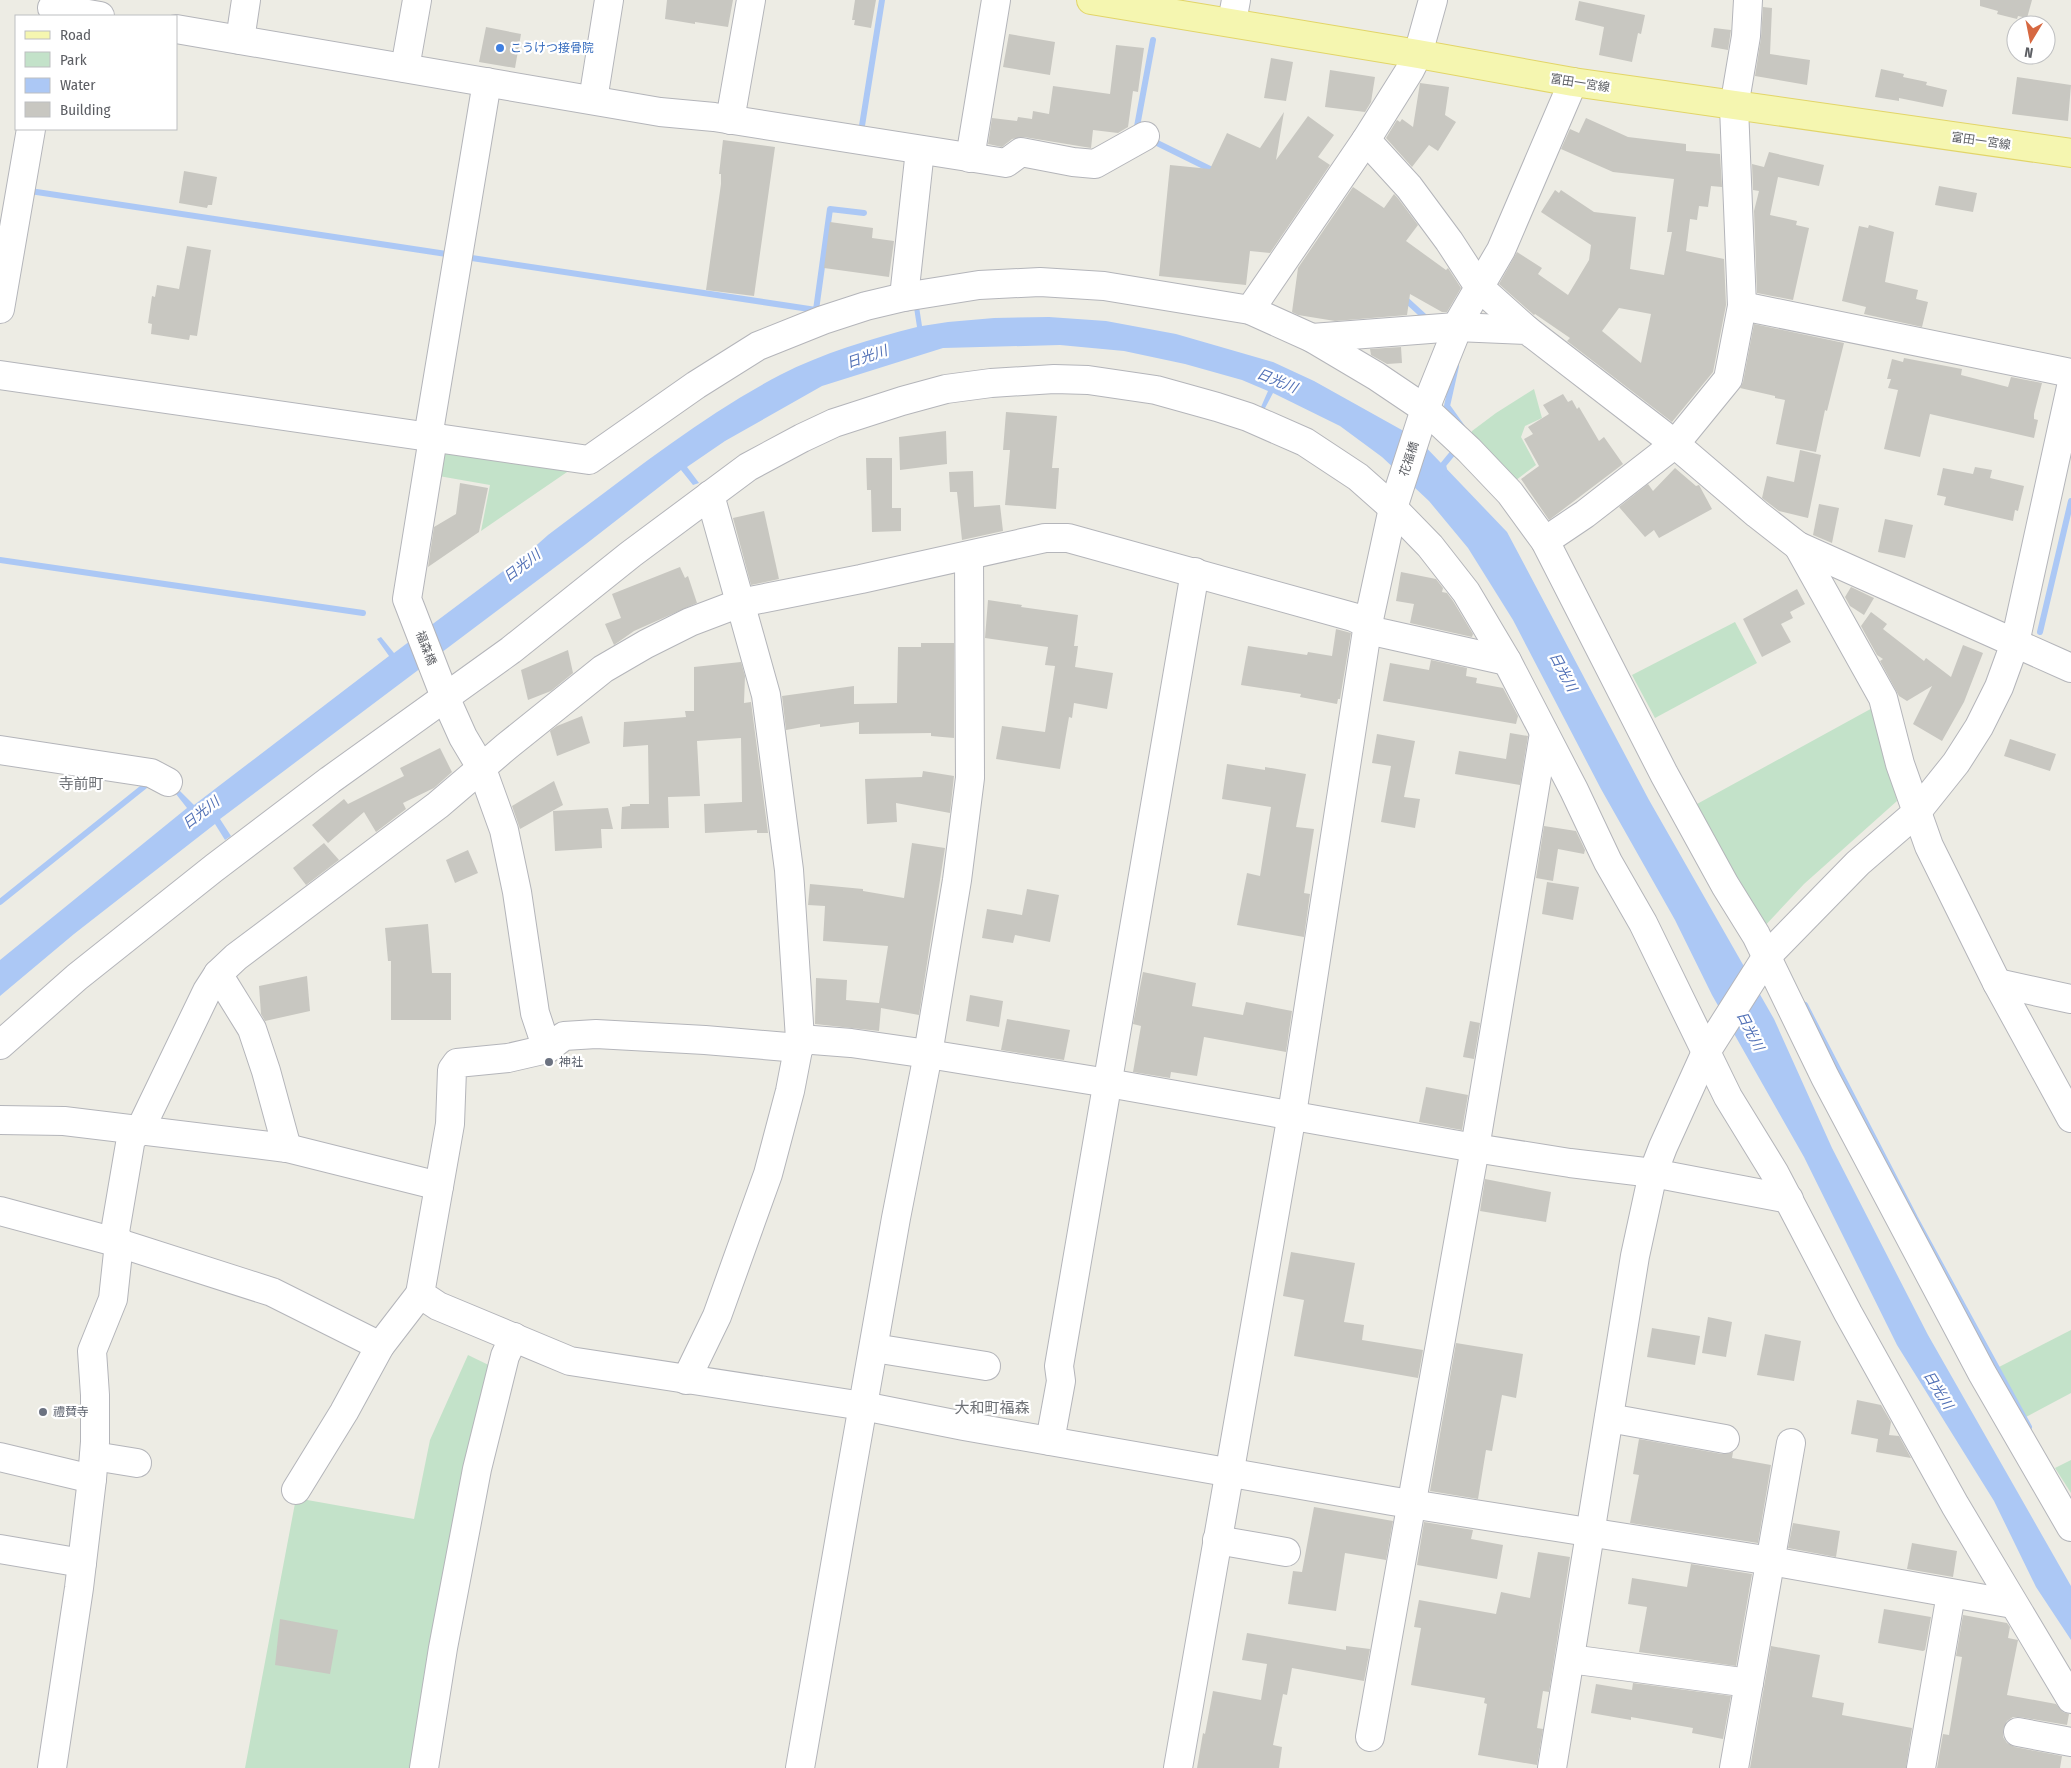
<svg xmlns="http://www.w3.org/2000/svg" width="2071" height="1768" font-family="'Fira Sans Condensed','Noto Sans JP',sans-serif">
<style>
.green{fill:#c3e2c9}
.water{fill:#acc8f5}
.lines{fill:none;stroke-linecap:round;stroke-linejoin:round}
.stream{stroke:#acc8f5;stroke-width:6}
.building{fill:#c8c7c1;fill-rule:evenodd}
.minor-casing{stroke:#b4b5ba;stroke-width:30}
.major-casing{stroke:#e2d568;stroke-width:30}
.minor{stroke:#fff;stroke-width:28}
.major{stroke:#f5f6b0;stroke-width:28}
.shop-dot{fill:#3f7fe0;stroke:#fff;stroke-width:2}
.worship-dot{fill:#6b7280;stroke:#fff;stroke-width:2}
.labels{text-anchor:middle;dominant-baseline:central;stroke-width:4.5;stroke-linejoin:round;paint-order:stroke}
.shop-label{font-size:12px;fill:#366cbe;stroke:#fff;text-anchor:start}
.street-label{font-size:12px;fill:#5c5e63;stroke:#fff}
.worship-label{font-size:12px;fill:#5b616d;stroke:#fff;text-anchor:start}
.water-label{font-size:14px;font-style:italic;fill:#5170b6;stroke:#fff}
.quarter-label{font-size:15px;fill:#6d7075;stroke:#fff}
</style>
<rect width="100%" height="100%" fill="#edece4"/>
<g class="green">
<path d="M1534,389L1542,418L1525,426L1521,437L1536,465L1511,484L1470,441L1472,431L1496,413Z"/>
<path d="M445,448L570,470L481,531L490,485L433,475Z"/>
<path d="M1735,622L1757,663L1655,718L1632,675Z"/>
<path d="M1876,706L1897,801L1804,884L1761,930L1697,804Z"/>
<path d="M2071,1330V1393L2026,1417L1999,1367Z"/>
<path d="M468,1355L503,1372L424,1768H245L296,1498L414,1519L430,1440Z"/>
<path d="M2071,1460V1493L2055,1468Z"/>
</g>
<path class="water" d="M918,300L922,326L948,322L994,318L1049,317L1106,321L1176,334L1273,362L1314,381L1418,439L1507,532L1649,800L1774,1019L1832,1148L1928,1335L2071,1586V1640L2036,1587L1994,1501L1897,1345L1804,1157L1712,995L1675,920L1601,789L1513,620L1468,548L1429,501L1382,457L1340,426L1273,393L1264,410L1261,407L1268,391L1242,380L1185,364L1124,351L1060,345L943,348L822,386L725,441L687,467L699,483L693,485L681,470L586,544L220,819L231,836L225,840L215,824L74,934L0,996V960L187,808L176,794L180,791L194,805L389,656L377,639L381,637L394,653L530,551L548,535C622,480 698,418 780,375C823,353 870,339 917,327L913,301Z"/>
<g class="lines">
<g class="stream">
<path d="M861,132L882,0"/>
<path d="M1136,132L1153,40"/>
<path d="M1151,140L1216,172"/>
<path d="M30,191L453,255"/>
<path d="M465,257L816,310L830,209L864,213"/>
<path d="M1404,298L1428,320"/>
<path d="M1456,366L1447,406L1462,427"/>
<path d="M1445,474L1443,465L1452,454"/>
<path d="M0,560L363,613"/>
<path d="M2040,632L2071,501"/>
<path d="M0,902L151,781"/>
<path d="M1805,1005L1915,1218L2029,1427"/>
</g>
</g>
<g class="building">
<path d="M667,0H733L728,27L695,22V24L665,19Z"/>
<path d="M855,0H876L871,28L854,25L855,20H852Z"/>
<path d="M1980,0H2032L2027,18L2018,16L2017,19L1997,14L1998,11L1980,6Z"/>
<path d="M1579,1L1645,15L1641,34L1638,33L1632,62L1599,55L1604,27L1575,20Z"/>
<path d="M1763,7L1772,8L1770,54L1810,60L1807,85L1755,76L1761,38Z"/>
<path d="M486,27L521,34L515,68L479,62Z"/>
<path d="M1714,28L1731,30L1728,50L1711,47Z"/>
<path d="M1009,34L1055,42L1050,75L1003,67Z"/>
<path d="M1116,45L1144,48L1138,92L1133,91L1128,127L1118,133L1093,130L1091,148L1024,137L1012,139L1002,147L988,144L992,118L1017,121L1018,117L1032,119L1033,111L1049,114L1053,86L1110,94Z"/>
<path d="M1271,58L1293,62L1286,101L1264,98Z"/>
<path d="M1881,69L1904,74L1903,77L1927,82L1926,85L1947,90L1943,107L1899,98V101L1875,97Z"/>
<path d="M1330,70L1375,77L1371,102L1365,112L1325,107Z"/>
<path d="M2017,77L2071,85L2068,121L2012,114Z"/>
<path d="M1420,83L1449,87L1445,115L1456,122L1438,151L1429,145L1412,167L1386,138L1397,120L1400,122L1402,119L1413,127Z"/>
<path d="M1284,112L1276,160L1308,116L1334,135L1318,157L1330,165L1270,253L1250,251L1246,285L1159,276L1170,165L1210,169L1227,133L1260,148Z"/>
<path d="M1586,118L1628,137L1686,144V151L1720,154L1722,187L1711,186L1708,207L1699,206L1697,220L1690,219L1686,251L1724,259L1726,305L1713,372L1672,422L1567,341L1570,338L1535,314L1534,315L1499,284L1517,252L1542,268L1538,274L1568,295L1589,260L1591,245L1541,212L1555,190L1559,193L1561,190L1594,212L1636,217L1630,269L1664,275L1672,232H1667L1674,179L1613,172L1561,149L1570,129L1579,133ZM1619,308L1651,314L1641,363L1602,331Z"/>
<path d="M723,140L775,147L754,296L706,290L721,184V174H719Z"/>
<path d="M1769,152L1824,165L1819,186L1778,177L1770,215L1797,221L1796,225L1809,228L1793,300L1757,293L1754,211L1759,191L1753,190L1752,164L1764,167Z"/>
<path d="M184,171L217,177L212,205H208L207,208L179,203Z"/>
<path d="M1939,186L1977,193L1973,212L1935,205Z"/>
<path d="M1353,187L1384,208L1394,194L1397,197L1418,225L1406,241L1446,270L1448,268L1461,288L1447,312H1442L1410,294L1407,315L1335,321L1298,315L1292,312L1298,268Z"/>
<path d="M830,222L873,228L872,238L894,241L889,277L824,268Z"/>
<path d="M1869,225L1894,232L1885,282L1918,290L1916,299L1928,302L1922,327L1864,314L1866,307L1842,301L1859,226L1868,228Z"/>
<path d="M187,246L211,250L197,336L190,335L189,340L151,334L152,324L148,323L152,296L155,297L157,285L179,289Z"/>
<path d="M1754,324L1844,343L1827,411L1825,410L1816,452L1776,444L1785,400L1775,398V396L1740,388L1743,382Z"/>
<path d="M1401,347L1402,363L1387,364L1371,355L1370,349Z"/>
<path d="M1904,358L1962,369L1961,375L2008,387L2011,377L2042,383L2034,414V419L2038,420L2034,438L1930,414L1920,457L1884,449L1898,390L1888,388L1891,379H1887L1892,359L1903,362Z"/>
<path d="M1563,394L1568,402L1572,400L1577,409L1579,407L1599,441L1604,437L1623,464L1549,520L1521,479L1539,466L1524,439L1533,434L1528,427L1549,414L1543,405Z"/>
<path d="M1006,412L1057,416L1052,468H1059L1056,509L1005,505L1010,450H1003Z"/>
<path d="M946,431L947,464L900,470L899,437Z"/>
<path d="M1800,450L1821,455L1808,518L1779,511L1762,498L1767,476L1794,482Z"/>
<path d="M866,458H892V508H901V531L872,532L871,490H867Z"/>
<path d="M1975,467L1992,470L1990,478L2024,486L2018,511L2015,510L2013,521L1944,505L1946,497L1937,495L1943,468L1973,474Z"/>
<path d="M1675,468L1696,486L1699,485L1712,509L1659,538L1654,530L1645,537L1619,507L1648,484L1653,491Z"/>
<path d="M973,471L974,507L1000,505L1003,531L962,540L957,492H950L949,472Z"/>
<path d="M460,483L488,488L479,532L428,567L434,527L456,514Z"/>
<path d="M1819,504L1839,508L1832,543L1813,535Z"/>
<path d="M764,511L779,579L751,585L733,518Z"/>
<path d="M1885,519L1913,525L1905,558L1878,552Z"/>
<path d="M680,567L685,578L688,576L697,603L634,631L614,645L605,624L621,618L612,594Z"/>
<path d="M1401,572L1436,579L1443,588L1442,592L1447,593L1453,601L1473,634L1472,637L1410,623L1414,604L1396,601Z"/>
<path d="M1851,587L1874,598L1864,615L1850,606L1845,597Z"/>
<path d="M1797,589L1805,604L1790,612L1793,618L1781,624L1791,642L1762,657L1743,619Z"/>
<path d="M988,600L1022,605L1021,607L1078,615L1074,646H1078L1075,667L1113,673L1107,709L1074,703L1072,718L1069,717L1060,769L996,759L1002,726L1045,732L1055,666L1045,665L1048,647L985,638Z"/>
<path d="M1871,612L1887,624L1883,629L1924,661L1926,658L1951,677L1963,645L1983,653L1964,702L1942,741L1913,724L1932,686L1907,701L1899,696L1880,661L1883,659L1877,655L1861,626Z"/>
<path d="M1336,629L1351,633L1340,699H1338L1337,704L1300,697L1301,694L1241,685L1248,646L1307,655L1308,652L1332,656Z"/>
<path d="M921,643H954V738L931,736V733L859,734V722L820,727V724L786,730L782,696L854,686V704L897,703L898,647H921Z"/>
<path d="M568,650L573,673L551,691L528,700L521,670Z"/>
<path d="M1431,660L1467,668L1466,676L1477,678L1476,683L1503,688L1518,716L1516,724L1383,701L1390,663L1429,670Z"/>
<path d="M741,662L745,676L744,703L751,702L768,833H757V830L705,833L704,804L742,802L741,738L697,741L700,796L668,797L669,828L621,829L622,807L630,806V804H649L648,745L623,747L624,722L686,717L685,711H694V667Z"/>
<path d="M582,716L590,743L557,756L550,731L557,726Z"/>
<path d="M1510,733L1528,736L1520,785L1455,774L1459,751L1506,759Z"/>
<path d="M1377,734L1415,741L1404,797L1420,799L1415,828L1381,822L1391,766L1372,763Z"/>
<path d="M2010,739L2056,754L2050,771L2004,756Z"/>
<path d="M440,748L452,772L434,788L403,803L406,809L376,832L364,812L328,843L312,825L344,799L348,804L404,776L400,768Z"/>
<path d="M1227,764L1265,770V767L1306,774L1296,827L1314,829L1304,893L1310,894L1304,937L1237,925L1247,873L1260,876L1271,807L1222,799Z"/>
<path d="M923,771L954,776L950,813L896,803L897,822L867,824L865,779L922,777Z"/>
<path d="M554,781L563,805L520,829L512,806Z"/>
<path d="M608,808L613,829H601L602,848L555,851L553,811Z"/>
<path d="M1544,826L1576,831L1585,850L1584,854L1558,849L1553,881L1536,878Z"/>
<path d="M324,843L339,860L306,885L293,868Z"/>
<path d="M912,843L945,848L919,1015L881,1008L879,1031L815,1024L816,978L847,980L846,1000L879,1003L888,946L823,941L825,906L808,905L810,884L863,889V891L904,898Z"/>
<path d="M468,850L478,873L455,883L446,860Z"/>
<path d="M1547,882L1579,887L1573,920L1542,914Z"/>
<path d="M1027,889L1059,895L1050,942L1015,935L1013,943L982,938L987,909L1022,915Z"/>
<path d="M428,924L432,973H451V1020H391V961H388L385,928Z"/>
<path d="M1143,972L1196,983L1192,1006L1243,1015L1246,1002L1292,1011L1286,1052L1204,1037L1197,1076L1171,1072L1170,1078L1133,1072L1141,1026L1133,1024Z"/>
<path d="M307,976L310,1011L265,1021L261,1014L259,986Z"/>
<path d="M970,995L1003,1001L999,1027L966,1021Z"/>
<path d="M1007,1019L1070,1030L1064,1060L1001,1050Z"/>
<path d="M1470,1021L1480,1023L1474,1059L1463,1057Z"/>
<path d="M1426,1087L1468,1095L1462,1130L1419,1122Z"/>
<path d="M1485,1179L1551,1192L1546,1222L1480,1211Z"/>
<path d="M1291,1252L1355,1263L1344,1322L1364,1325L1362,1340L1423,1350L1418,1378L1294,1356L1304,1300L1283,1296Z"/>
<path d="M1708,1317L1732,1322L1726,1357L1702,1353Z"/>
<path d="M1652,1328L1700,1336L1695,1365L1647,1357Z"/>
<path d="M1765,1334L1801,1341L1794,1381L1757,1375Z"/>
<path d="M1456,1343L1523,1354L1516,1398L1502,1395L1492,1451L1486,1450L1478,1499L1430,1491Z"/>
<path d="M1857,1400L1881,1405L1891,1422L1889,1435L1899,1436L1911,1458L1876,1452L1878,1439L1851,1434Z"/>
<path d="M1639,1439L1722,1454L1733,1452L1732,1458L1771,1465L1758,1543L1630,1523L1639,1475L1633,1474Z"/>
<path d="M1314,1507L1393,1521L1386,1560L1345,1553L1336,1611L1288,1604L1293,1571L1302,1572Z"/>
<path d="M1424,1522L1473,1530L1471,1539L1503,1545L1497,1579L1417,1565Z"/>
<path d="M1793,1523L1840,1531L1836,1557L1788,1548Z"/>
<path d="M1912,1543L1957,1551L1953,1577L1907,1569Z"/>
<path d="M1538,1552L1570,1557L1549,1692L1543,1691L1537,1728L1543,1729L1537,1765L1478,1755L1487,1704L1484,1703L1485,1698L1411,1685L1421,1628L1414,1627L1419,1600L1496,1614L1501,1592L1530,1598Z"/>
<path d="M1691,1564L1752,1574L1736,1666L1639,1652L1647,1607L1628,1604L1632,1578L1687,1587Z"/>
<path d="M1884,1609L1931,1617L1925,1650L1923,1651L1878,1643Z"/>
<path d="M1963,1615L2007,1623L2010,1627L2008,1638L2018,1640L2007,1695L2056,1704L2063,1712L2069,1714L2067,1725L2020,1717H2013L2007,1721L2003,1730V1737L2007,1743L2015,1747L2062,1756L2060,1768H1937L1943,1734L1949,1735L1962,1657L1956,1656Z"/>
<path d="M280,1619L338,1630L330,1674L275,1665Z"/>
<path d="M1247,1633L1346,1650V1646L1370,1649L1364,1681L1292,1668L1287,1695L1283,1694L1273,1745L1282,1747L1279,1768H1197L1203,1733L1205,1734L1213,1691L1261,1700L1267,1664L1242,1660Z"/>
<path d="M1771,1646L1820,1655L1812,1697L1844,1703L1842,1715L1912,1728L1906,1768H1750Z"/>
<path d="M1633,1683L1731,1696L1723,1739L1692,1733L1693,1728L1631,1717V1720L1591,1713L1596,1684L1632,1690Z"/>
</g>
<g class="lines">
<defs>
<g id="minor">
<path d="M52,8L100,16"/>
<path d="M1232,22L1236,0"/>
<path d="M176,29L660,112L714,117L1006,163L1021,152L1073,162L1095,164L1145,136"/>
<path d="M240,40L246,0"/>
<path d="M405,68L417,0"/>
<path d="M593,100L609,0"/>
<path d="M730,120L751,0"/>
<path d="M1366,140L1409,187L1449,241L1479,287L1527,330"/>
<path d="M970,158L996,0"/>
<path d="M904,297L920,150"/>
<path d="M1742,306L2071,373"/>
<path d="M0,309L31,129"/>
<path d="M1250,310L1366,140L1410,70L1418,54L1433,0"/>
<path d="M1312,338L1456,327L1527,330L1675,444L1757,514L1798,546L2071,668"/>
<path d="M0,375L589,460L696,385L758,346L823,320L866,306L904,297L979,285L1040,282L1104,286L1250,310L1312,338L1376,376L1425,409L1469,450L1510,493L1545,541L1664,774L1725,885L1756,935L1825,1077L1982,1373L2071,1527"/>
<path d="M428,437L487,82"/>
<path d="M433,438L407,599L445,697L463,737L482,769L504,830L517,892L535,1013L547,1049"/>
<path d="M1545,541L1585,514L1675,444L1728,379L1742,306L1734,107L1746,36L1748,0"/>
<path d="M1798,546L1883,698L1900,764L1929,846L1997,983L2071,1118"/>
<path d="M0,750L151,773L168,782"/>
<path d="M218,974L252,1029L266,1071L287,1148"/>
<path d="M1997,983L2071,999"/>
<path d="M800,1039L851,1043L928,1054L1108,1083L1475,1148L1570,1163L1653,1173L1789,1199"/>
<path d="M0,1045L77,977L214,868L330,780L511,650L631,554L748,467L802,438L834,423L902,401L946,389L991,383L1054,379L1088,380L1156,390L1217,407L1248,417L1305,442L1358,477L1393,508L1430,546L1466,592L1507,661L1574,790L1608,862L1643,923L1728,1097L1774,1172L1848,1313L1955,1505L2071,1699"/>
<path d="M799,1048L705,1040L596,1034L564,1036L547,1049L508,1058L457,1063L452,1070L450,1124L420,1294L438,1306L570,1361L863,1406L964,1426L1392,1501L1771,1561L2013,1604"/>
<path d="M0,1120L64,1121L287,1148L439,1186"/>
<path d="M0,1211L119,1243L272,1292L380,1346"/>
<path d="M874,1348L986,1366"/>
<path d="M686,1380L717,1316L768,1174L790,1091L800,1039L789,870L766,695L710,495"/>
<path d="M1609,1418L1725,1439"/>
<path d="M1050,1441L1061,1381L1059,1366L1195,572"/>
<path d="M94,1456L137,1463"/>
<path d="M0,1457L92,1479"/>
<path d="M296,1490L344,1412L380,1346L420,1294"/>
<path d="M1217,1540L1286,1552"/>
<path d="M0,1549L82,1563"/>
<path d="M1570,1659L1749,1683"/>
<path d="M2018,1732L2071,1742"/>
<path d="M1370,1737L1475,1148L1544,733"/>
<path d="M52,1768L79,1588L92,1479L95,1442V1395L92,1351L113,1299L119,1243L115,1232L131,1138L139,1132L207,991L218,974L236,957L438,805L507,746L603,669L646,644L690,622L740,603L861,579L1045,538H1068L1353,617L1368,624L1377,632L1507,661"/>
<path d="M424,1768L443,1648L477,1469L505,1356L514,1337"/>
<path d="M800,1768L847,1496L896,1218L928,1054L957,880L970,778L969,556"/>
<path d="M1178,1768L1292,1114L1368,624L1393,508L1425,409L1454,337L1456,327L1501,250L1573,82"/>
<path d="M1552,1768L1635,1256L1653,1173L1663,1147L1706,1052L1767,956L1858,863L1916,813L1956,763L1979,727L1999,687L2015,643L2071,387"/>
<path d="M1734,1768L1791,1443"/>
<path d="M1921,1768L1951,1594"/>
</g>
<path id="major" d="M1091,0L1418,54L1573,82L2071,153"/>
</defs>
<use href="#minor" class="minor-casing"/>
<use href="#major" class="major-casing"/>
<use href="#minor" class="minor"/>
<use href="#major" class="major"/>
</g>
<circle class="shop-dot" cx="500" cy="48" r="5"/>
<g class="worship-dot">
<circle cx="549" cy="1062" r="5"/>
<circle cx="43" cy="1412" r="5"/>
</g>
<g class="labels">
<g class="shop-label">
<text x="510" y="48">こうけつ接骨院</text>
</g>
<g class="street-label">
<text transform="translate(1580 83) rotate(9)">富田一宮線</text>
<text transform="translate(1981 141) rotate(8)">富田一宮線</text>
<text transform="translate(1409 459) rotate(-72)">花福橋</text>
<text transform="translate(426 648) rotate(69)">福森橋</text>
</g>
<g class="worship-label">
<text x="559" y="1062">神社</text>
<text x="53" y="1412">禮賛寺</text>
</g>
<g class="water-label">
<text transform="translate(867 357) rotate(-19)">日光川</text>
<text transform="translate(1277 381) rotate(22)">日光川</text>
<text transform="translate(522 566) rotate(-38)">日光川</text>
<text transform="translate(1563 672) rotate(62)">日光川</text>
<text transform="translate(201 813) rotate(-38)">日光川</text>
<text transform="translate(1750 1031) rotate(63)">日光川</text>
<text transform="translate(1938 1390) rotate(58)">日光川</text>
</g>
<g class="quarter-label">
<text x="81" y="784">寺前町</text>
<text x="992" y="1408">大和町福森</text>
</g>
</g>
<rect x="15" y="15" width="162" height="115" fill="#ffffff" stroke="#bebfc1"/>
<rect x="25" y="31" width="25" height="8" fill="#f5f6b0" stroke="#bebfc1"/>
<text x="60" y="40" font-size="15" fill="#5c5e63">Road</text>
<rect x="25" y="52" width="25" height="15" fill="#c3e2c9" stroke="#bebfc1"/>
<text x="60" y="65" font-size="15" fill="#5c5e63">Park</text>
<rect x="25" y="78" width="25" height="15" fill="#acc8f5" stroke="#bebfc1"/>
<text x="60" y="90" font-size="15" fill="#5c5e63">Water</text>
<rect x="25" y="102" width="25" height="15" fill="#c8c7c1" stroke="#bebfc1"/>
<text x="60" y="115" font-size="15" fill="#5c5e63">Building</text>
<g transform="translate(2031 40) rotate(190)"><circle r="24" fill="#ffffff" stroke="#bebfc1"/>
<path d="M0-4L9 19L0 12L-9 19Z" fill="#d66841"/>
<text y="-8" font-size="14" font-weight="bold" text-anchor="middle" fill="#5c5e63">N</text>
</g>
</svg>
